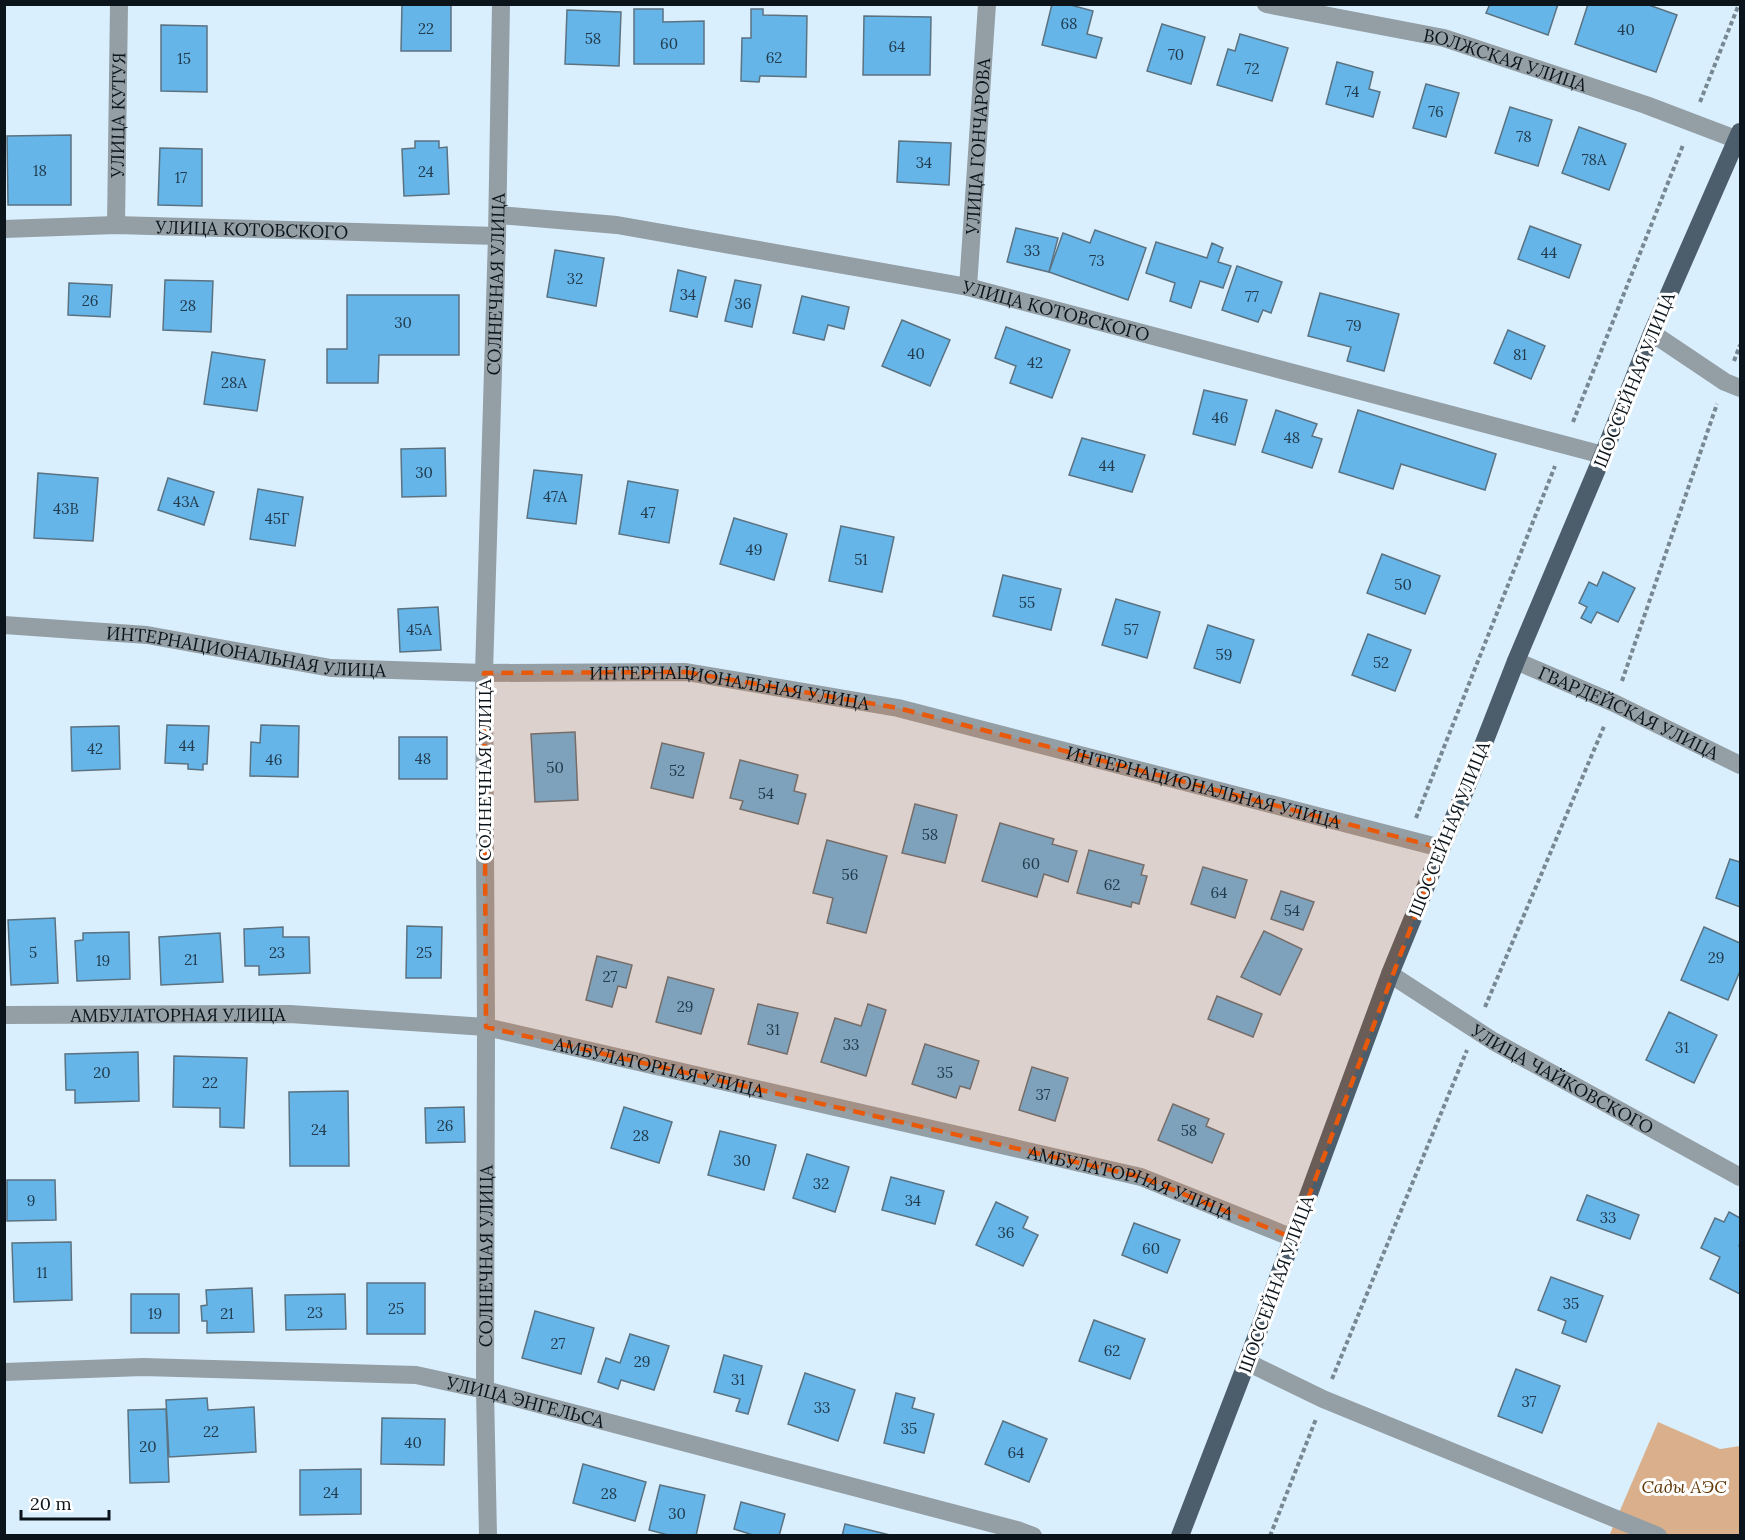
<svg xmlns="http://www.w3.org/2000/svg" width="1745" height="1540" font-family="Lora,serif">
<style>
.green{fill:#d9b08b}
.building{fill:#65b5e9;stroke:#5b7281;stroke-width:1.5}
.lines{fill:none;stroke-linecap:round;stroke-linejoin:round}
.path{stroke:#788892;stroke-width:4;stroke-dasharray:4.5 3;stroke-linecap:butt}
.minor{stroke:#939ea5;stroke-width:18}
.major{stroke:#4c5e6b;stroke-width:18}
.marked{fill:#e8590c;fill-opacity:0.2;stroke:#e8590c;stroke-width:4.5;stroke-dasharray:12 8;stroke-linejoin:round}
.labels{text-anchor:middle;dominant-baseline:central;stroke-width:6;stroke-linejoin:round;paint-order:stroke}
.number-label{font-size:15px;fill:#223c4e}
.street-label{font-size:18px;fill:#0b141a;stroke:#fff}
.park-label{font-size:18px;font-style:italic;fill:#623907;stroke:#fff}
</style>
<rect width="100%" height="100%" fill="#daeffd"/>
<path class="green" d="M1658,1422L1720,1449L1740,1446V1535L1609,1536Z"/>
<g class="building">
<path d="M402,4H451V51H401Z"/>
<path d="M1052,4H1067L1093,11L1087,34L1102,38L1096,58L1042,45Z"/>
<path d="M1490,4H1558L1548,35L1486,13Z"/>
<path d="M1588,4H1646L1677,15L1656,72L1575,44Z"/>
<path d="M634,9H663V22L704,21V64H634Z"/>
<path d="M751,9H763V15L807,16L806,77L760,76L759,82L741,81L742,38H751Z"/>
<path d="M567,10L621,12L619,66L565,64Z"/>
<path d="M864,16L931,17L930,75H863Z"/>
<path d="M1162,24L1205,37L1191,84L1147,71Z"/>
<path d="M161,25L207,26V92L161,91Z"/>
<path d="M1240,34L1288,48L1272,101L1217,85L1228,49L1235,51Z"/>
<path d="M1337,62L1373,72L1369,89L1380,92L1373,117L1326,104Z"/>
<path d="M1426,84L1459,93L1446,137L1413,128Z"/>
<path d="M1510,107L1552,120L1538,166L1495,153Z"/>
<path d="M1579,127L1626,144L1609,190L1562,173Z"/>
<path d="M71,135V205H8L7,136Z"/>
<path d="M415,141H439V148L447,147L449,194L404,196L402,149L415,148Z"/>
<path d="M899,141L951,143L949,185L897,182Z"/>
<path d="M160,148L202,149V206L158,205Z"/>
<path d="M1530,226L1581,245L1569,278L1518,259Z"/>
<path d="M1016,228L1058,238L1049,272L1007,262Z"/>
<path d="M1095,230L1146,248L1128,300L1049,272L1063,233L1090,243Z"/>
<path d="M1156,242L1207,258L1212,243L1223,248L1218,262L1231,266L1223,288L1200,281L1191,308L1170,301L1175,283L1146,273Z"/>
<path d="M555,250L604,258L596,306L547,297Z"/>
<path d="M1237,266L1282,282L1271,313L1263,310L1258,322L1222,310Z"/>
<path d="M678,270L706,277L697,317L670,311Z"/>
<path d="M165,280L213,281L211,332L163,330Z"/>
<path d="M735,280L761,285L752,327L725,321Z"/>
<path d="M69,283L112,285L110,317L68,315Z"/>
<path d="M1320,293L1399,314L1384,371L1347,361L1351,347L1308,336Z"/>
<path d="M347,295H459V355H379L378,383H327V349H347Z"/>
<path d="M802,296L849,307L844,329L828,325L824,340L793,333Z"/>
<path d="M902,320L950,340L930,386L882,366Z"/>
<path d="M1006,327L1070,350L1052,398L1010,383L1016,366L995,358Z"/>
<path d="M1508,330L1545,346L1531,379L1494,363Z"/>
<path d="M212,352L265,360L257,411L204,404Z"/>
<path d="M1204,390L1247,400L1235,445L1193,434Z"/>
<path d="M1276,410L1317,424L1312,436L1322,439L1312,468L1262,452Z"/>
<path d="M1358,410L1496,454L1485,490L1401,464L1393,489L1339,472Z"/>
<path d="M1082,438L1145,455L1132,492L1069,475Z"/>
<path d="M445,448L446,496L402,497L401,449Z"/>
<path d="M534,470L582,475L576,524L527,518Z"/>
<path d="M38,473L98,478L93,541L34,538Z"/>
<path d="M168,478L214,492L204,525L158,510Z"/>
<path d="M628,481L678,490L669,543L619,534Z"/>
<path d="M258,489L303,497L295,546L250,539Z"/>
<path d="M734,518L787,534L774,580L720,564Z"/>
<path d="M841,526L894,537L882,592L829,581Z"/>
<path d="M1382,554L1440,576L1425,614L1367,593Z"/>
<path d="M1603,572L1635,588L1618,622L1597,612L1591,623L1581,618L1587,607L1579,603L1589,582L1597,586Z"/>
<path d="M1003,575L1061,589L1051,630L993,616Z"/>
<path d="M1116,599L1160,612L1147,658L1102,645Z"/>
<path d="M438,607L441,650L400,652L398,609Z"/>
<path d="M1208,625L1254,640L1240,683L1194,668Z"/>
<path d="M1368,634L1411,650L1395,691L1352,675Z"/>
<path d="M167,725L209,726L207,764H203V770L188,769V764L165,763Z"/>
<path d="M261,725L299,726L298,777L250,776L251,742L260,743Z"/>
<path d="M119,726L120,769L72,771L71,727Z"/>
<path d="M575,732L578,800L535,802L531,734Z"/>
<rect x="399" y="737" width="48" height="42"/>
<path d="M662,743L704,753L693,798L651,788Z"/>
<path d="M740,760L798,775L794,791L806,794L798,824L740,809L743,801L730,798Z"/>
<path d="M915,804L957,815L945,863L902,853Z"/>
<path d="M1000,823L1054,839L1052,844L1077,851L1068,882L1044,874L1037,897L982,881Z"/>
<path d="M827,840L887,856L866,933L827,923L833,898L813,893Z"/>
<path d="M1089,850L1144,865L1141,875L1147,876L1139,904L1132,902L1131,907L1077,893Z"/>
<path d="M1730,859L1740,862V907L1716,898Z"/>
<path d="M1203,867L1247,880L1235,918L1191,904Z"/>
<path d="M1281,891L1314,902L1303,930L1271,919Z"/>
<path d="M55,918L58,983L11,985L8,920Z"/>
<path d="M407,926L442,927L441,978H406Z"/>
<path d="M283,927V937H309L310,973L259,975V966H245L244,929Z"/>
<path d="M1704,927L1740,943V971L1728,1000L1681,980Z"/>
<path d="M1264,931L1302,949L1280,995L1241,977Z"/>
<path d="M129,932L130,979L77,981L75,941L83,940V933Z"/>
<path d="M220,933L223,982L161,985L159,937Z"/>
<path d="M597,956L632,965L626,988L618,986L612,1007L586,1000Z"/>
<path d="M668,977L714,989L701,1034L656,1022Z"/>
<path d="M1217,996L1262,1014L1253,1037L1208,1019Z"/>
<path d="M758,1004L798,1013L787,1054L748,1044Z"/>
<path d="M868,1004L886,1010L866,1076L821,1062L835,1018L861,1026Z"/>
<path d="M1669,1012L1717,1035L1694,1083L1646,1060Z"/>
<path d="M925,1044L979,1061L970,1089L960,1086L956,1098L912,1084Z"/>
<path d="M138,1052L139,1101L75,1103V1090H66L65,1054Z"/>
<path d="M174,1056L247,1058L244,1128L220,1127V1108L173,1107Z"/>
<path d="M1032,1067L1068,1078L1055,1121L1019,1110Z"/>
<path d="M348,1091L349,1166H290L289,1092Z"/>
<path d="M1173,1104L1209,1119L1206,1126L1224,1134L1212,1163L1158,1140Z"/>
<path d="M464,1107L465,1142L426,1143L425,1108Z"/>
<path d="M624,1107L672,1122L659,1163L611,1148Z"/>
<path d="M720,1131L776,1145L764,1190L708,1175Z"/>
<path d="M807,1154L849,1167L835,1212L793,1198Z"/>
<path d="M891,1177L944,1191L935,1224L882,1210Z"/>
<path d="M7,1180H55L56,1220L7,1221Z"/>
<path d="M1587,1195L1639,1215L1630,1239L1577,1220Z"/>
<path d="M996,1202L1028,1217L1023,1228L1038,1235L1023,1266L976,1245Z"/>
<path d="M1729,1212L1740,1218V1243L1739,1246L1740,1247V1294L1710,1279L1720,1257L1701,1248L1715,1218L1724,1222Z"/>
<path d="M1134,1223L1180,1240L1167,1273L1122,1255Z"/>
<path d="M71,1242L72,1300L14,1302L12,1243Z"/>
<path d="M1551,1277L1603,1296L1586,1342L1562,1333L1566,1321L1538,1310Z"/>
<rect x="367" y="1283" width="58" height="51"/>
<path d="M252,1288L254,1332L207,1333V1321H202L201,1306L207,1305L206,1290Z"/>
<rect x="131" y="1294" width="48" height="39"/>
<path d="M345,1294L346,1329L286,1330L285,1295Z"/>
<path d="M535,1311L594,1328L581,1374L522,1358Z"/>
<path d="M1094,1320L1145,1339L1130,1379L1079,1361Z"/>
<path d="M630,1334L669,1346L654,1390L621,1380L618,1389L598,1382L606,1358L620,1363Z"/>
<path d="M724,1355L762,1366L748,1414L736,1411L740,1399L714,1392Z"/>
<path d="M1516,1369L1560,1386L1542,1433L1498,1416Z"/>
<path d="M805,1373L855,1390L838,1441L788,1424Z"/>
<path d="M896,1393L915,1398L912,1408L934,1414L924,1453L884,1443Z"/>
<path d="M207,1398L208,1410L254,1407L256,1452L169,1457L166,1400Z"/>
<path d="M166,1409L169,1482L130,1483L128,1410Z"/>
<path d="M382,1418L445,1419L444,1465L381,1464Z"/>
<path d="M1003,1421L1047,1439L1029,1482L985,1464Z"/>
<path d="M583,1464L646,1482L635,1521L573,1503Z"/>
<path d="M361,1469V1514L300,1515V1470Z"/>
<path d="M660,1485L705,1495L696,1536H672L649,1530Z"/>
<path d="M741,1502L785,1514L779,1536H756L734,1529Z"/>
<path d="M845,1524L894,1536H842Z"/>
</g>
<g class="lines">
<g class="path">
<path d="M1700,102L1739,4"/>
<path d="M1734,361L1740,345"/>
<path d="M1573,422L1683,145"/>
<path d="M1622,681L1717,404"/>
<path d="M1416,818L1555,466"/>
<path d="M1485,1007L1605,724"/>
<path d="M1332,1379L1467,1050"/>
<path d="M1270,1536L1316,1419"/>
</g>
<g class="minor">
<path id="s1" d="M1266,4L1444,38L1646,105L1738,140"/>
<path id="s2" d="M498,215L617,225L968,287L1603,455"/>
<path id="s3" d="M116,225L119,4"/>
<path id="s4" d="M4,229L116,225L497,236"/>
<path id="s5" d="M968,287L987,4"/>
<path d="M1652,333L1725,382L1740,388"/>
<path id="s6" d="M4,625L147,635L331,668L484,673L686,672L898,708L1441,848"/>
<path id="s7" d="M1516,661L1614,703L1740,765"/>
<path id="s8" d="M1390,974L1493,1041L1740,1177"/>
<path id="s9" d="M4,1015L290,1014L486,1027L1141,1177L1293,1238"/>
<path d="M1247,1362L1323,1399L1658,1536"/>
<path id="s10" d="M4,1372L143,1367L416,1375L485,1390L1017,1530L1033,1536"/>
<path id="s11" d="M488,1536L485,1390L486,1027L484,673L497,236L501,4"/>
</g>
<path class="major" d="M1180,1536L1247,1362L1390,974L1473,771L1516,661L1603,455L1652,333L1740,132"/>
</g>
<path class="marked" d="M686,672L898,708L1441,848L1293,1238L1141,1177L486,1027L484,673Z"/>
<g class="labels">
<g class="number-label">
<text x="1069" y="23">68</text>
<text x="426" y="28">22</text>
<text x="1626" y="29">40</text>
<text x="593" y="38">58</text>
<text x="669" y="43">60</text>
<text x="897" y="46">64</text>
<text x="1176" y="54">70</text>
<text x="774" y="57">62</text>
<text x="184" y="58">15</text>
<text x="1252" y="68">72</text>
<text x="1352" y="91">74</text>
<text x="1436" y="111">76</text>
<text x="1524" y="136">78</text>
<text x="1594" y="159">78А</text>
<text x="924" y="162">34</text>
<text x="40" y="170">18</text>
<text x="426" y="171">24</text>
<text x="181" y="177">17</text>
<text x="1032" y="250">33</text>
<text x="1549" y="252">44</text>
<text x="1097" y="260">73</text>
<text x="575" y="278">32</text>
<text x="688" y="294">34</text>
<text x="1252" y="296">77</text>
<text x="90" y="300">26</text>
<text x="743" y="303">36</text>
<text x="188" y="305">28</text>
<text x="403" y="322">30</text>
<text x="1354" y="325">79</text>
<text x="916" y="353">40</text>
<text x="1520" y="354">81</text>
<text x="1035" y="362">42</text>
<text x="234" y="382">28А</text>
<text x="1220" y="417">46</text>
<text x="1292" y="437">48</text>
<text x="1107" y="465">44</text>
<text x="424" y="472">30</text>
<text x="555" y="496">47А</text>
<text x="186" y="501">43А</text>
<text x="66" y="508">43В</text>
<text x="648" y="512">47</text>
<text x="277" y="518">45Г</text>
<text x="754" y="549">49</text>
<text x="861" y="559">51</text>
<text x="1403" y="584">50</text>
<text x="1027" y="602">55</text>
<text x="419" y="629">45А</text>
<text x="1131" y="629">57</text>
<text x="1224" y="654">59</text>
<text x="1381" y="662">52</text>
<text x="187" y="745">44</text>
<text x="95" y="748">42</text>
<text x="423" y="758">48</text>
<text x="274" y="759">46</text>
<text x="555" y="767">50</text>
<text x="677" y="770">52</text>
<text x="766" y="793">54</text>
<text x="930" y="834">58</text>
<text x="1031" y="863">60</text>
<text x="850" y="874">56</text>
<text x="1112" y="884">62</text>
<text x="1219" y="892">64</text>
<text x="1292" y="910">54</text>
<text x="33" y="952">5</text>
<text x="277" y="952">23</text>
<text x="424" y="952">25</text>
<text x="1716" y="957">29</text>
<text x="191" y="959">21</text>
<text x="103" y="960">19</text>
<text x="610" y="976">27</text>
<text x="685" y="1006">29</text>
<text x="773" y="1029">31</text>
<text x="851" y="1044">33</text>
<text x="1682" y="1047">31</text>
<text x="102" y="1072">20</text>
<text x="945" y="1072">35</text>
<text x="210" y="1082">22</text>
<text x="1043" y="1094">37</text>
<text x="445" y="1125">26</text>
<text x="319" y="1129">24</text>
<text x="1189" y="1130">58</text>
<text x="641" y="1135">28</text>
<text x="742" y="1160">30</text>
<text x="821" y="1183">32</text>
<text x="31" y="1200">9</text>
<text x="913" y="1200">34</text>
<text x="1608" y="1217">33</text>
<text x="1006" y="1232">36</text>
<text x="1151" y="1248">60</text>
<text x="42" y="1272">11</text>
<text x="1571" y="1303">35</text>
<text x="396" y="1308">25</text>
<text x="315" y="1312">23</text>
<text x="155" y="1313">19</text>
<text x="227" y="1313">21</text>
<text x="558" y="1343">27</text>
<text x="1112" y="1350">62</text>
<text x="642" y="1361">29</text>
<text x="738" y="1379">31</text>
<text x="1529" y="1401">37</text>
<text x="822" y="1407">33</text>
<text x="909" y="1428">35</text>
<text x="211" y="1431">22</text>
<text x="413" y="1442">40</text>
<text x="148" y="1446">20</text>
<text x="1016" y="1452">64</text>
<text x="331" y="1492">24</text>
<text x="609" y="1493">28</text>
<text x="677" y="1513">30</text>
</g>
<g class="street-label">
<text stroke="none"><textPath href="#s1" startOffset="246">ВОЛЖСКАЯ УЛИЦА</textPath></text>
<text stroke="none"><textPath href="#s3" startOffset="110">УЛИЦА КУТУЯ</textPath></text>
<text stroke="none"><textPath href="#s5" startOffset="141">УЛИЦА ГОНЧАРОВА</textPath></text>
<text stroke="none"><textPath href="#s4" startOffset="248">УЛИЦА КОТОВСКОГО</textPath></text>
<text stroke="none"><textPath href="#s11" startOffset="1252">СОЛНЕЧНАЯ УЛИЦА</textPath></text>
<text stroke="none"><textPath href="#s2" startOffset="567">УЛИЦА КОТОВСКОГО</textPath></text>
<text transform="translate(1634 380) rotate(-68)">ШОССЕЙНАЯ УЛИЦА</text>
<text stroke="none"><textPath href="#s6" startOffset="244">ИНТЕРНАЦИОНАЛЬНАЯ УЛИЦА</textPath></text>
<text stroke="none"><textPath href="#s6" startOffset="730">ИНТЕРНАЦИОНАЛЬНАЯ УЛИЦА</textPath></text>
<text stroke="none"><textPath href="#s7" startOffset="124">ГВАРДЕЙСКАЯ УЛИЦА</textPath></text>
<text transform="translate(484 770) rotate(-90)">СОЛНЕЧНАЯ УЛИЦА</text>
<text stroke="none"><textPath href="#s6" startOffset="1216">ИНТЕРНАЦИОНАЛЬНАЯ УЛИЦА</textPath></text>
<text transform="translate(1449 829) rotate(-68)">ШОССЕЙНАЯ УЛИЦА</text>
<text stroke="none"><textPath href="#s9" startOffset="174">АМБУЛАТОРНАЯ УЛИЦА</textPath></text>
<text stroke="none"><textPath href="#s9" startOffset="660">АМБУЛАТОРНАЯ УЛИЦА</textPath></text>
<text stroke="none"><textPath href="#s8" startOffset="202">УЛИЦА ЧАЙКОВСКОГО</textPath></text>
<text stroke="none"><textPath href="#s9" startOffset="1146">АМБУЛАТОРНАЯ УЛИЦА</textPath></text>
<text stroke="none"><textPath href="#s11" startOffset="280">СОЛНЕЧНАЯ УЛИЦА</textPath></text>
<text transform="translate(1276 1284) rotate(-70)">ШОССЕЙНАЯ УЛИЦА</text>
<text stroke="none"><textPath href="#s10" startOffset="525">УЛИЦА ЭНГЕЛЬСА</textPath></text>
</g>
<g class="park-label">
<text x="1684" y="1486">Сады АЭС</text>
</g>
</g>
<rect width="1745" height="1540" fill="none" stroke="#0b141a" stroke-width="12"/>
<path d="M21 1510v9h88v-9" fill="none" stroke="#0b141a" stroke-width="3"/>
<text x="30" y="1510" font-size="18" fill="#0b141a" stroke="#ffffff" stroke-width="4.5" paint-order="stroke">20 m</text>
</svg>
